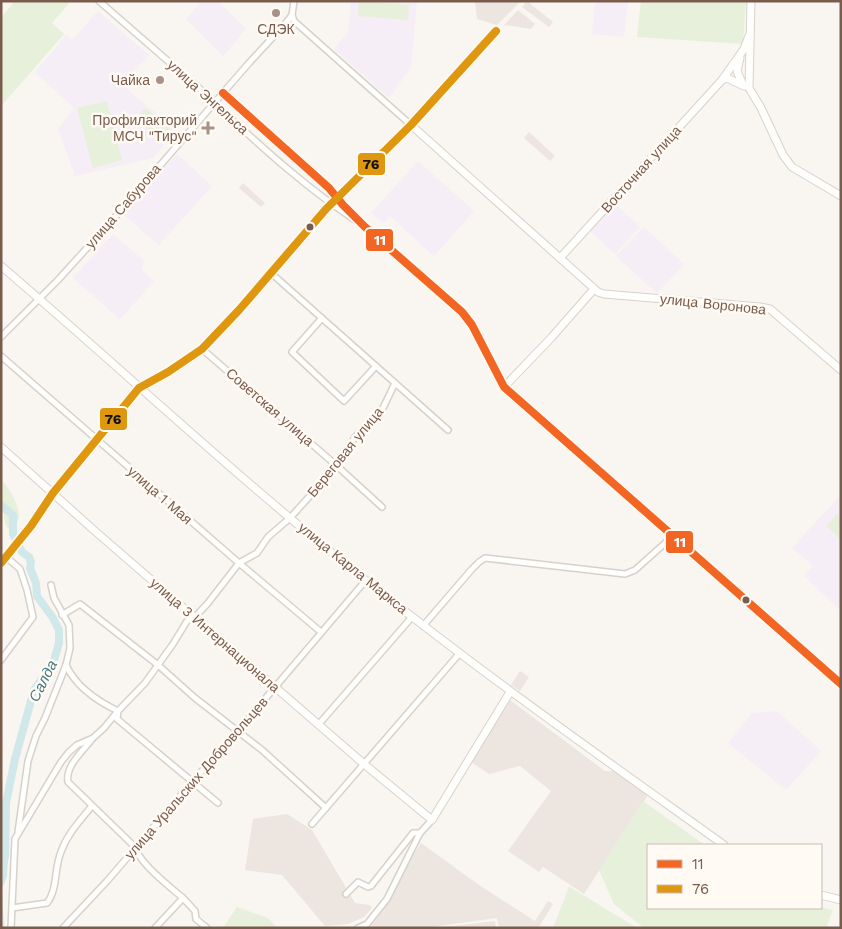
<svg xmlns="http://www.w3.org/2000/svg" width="842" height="929" font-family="'Work Sans',sans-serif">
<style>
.industrial{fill:#ede5e0}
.education{fill:#f6eef6}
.green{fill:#e7f0db}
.water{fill:#d0e8ea}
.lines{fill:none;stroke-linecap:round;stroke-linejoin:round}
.river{stroke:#d0e8ea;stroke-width:8}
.street-casing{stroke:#d7d1cb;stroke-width:8}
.secondary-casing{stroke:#d9d2cb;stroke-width:9}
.street{stroke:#fefefd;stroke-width:5}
.secondary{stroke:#fefefd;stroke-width:7}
.bus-1-casing{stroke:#fffaf3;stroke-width:11}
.bus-2-casing{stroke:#fffaf3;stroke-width:11}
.bus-1{stroke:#f26522;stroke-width:8}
.bus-2{stroke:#de970f;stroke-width:8}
.poi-dot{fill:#a69286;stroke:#fffaf3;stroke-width:2}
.bus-dot{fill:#7a5c4d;stroke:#fffaf3;stroke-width:2}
.labels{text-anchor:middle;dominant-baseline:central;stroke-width:5;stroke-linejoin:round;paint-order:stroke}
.poi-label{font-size:14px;fill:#7a5c4d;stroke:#fffaf3;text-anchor:end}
.street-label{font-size:14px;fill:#7a5c4d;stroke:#fffaf3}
.water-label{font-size:15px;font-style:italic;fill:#437c86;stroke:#fffaf3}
.line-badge{stroke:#fffaf3;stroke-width:2}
.badge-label{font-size:14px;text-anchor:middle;font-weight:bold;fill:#fff}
.pale-badge-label{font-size:14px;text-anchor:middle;font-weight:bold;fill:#111}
</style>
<rect width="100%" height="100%" fill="#f9f5f0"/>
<g class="industrial">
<path d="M475,1H521L497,25L477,19Z"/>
<path d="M527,1L553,22L549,27L522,7Z"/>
<path d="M518,10L535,24L531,29L504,25Z"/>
<path d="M529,132L555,156L550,161L524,138Z"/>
<path d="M243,183L265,203L261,207L239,188Z"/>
<path d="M520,671L529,677L520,691L511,685Z"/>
<path d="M510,700L605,771H615L648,795L584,894L543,867L539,872L508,851L551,791L520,766L489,774L471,762Z"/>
<path d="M287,814L312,830L355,903L370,905L372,908L364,917L348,924L325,926L282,875L245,870L253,819Z"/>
<path d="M421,843L479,885L535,921L548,901L553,904L539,927L540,928H499L497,918L424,928H370L392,896L402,873Z"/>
<path d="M495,921L496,928H437Z"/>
</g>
<g class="education">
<path d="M202,1H218L246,29L223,56L186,19Z"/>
<path d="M351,1H417L411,67L389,98L334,49L348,32Z"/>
<path d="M595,1H628L624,37L592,34Z"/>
<path d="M98,11L149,55L121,84L176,130L153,158L75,176L58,129L74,108L35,72L66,35L72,40Z"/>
<path d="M177,154L212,186L159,245L123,214Z"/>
<path d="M418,161L474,211L434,256L390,216L383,223L371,213Z"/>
<path d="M615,204L640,227L615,254L590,231Z"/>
<path d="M644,227L684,264L657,293L616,256Z"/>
<path d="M113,234L144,261L142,270L154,281L120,319L73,278Z"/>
<path d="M841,495V611L804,576L813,566L792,548Z"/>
<path d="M777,711L821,751L786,790L728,743L752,713Z"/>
</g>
<g class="green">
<path d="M15,1H71L52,23L64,34L1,106V18Z"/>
<path d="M359,1L409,5L408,20L358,16Z"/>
<path d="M641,1H746L743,44L637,37Z"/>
<path d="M107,101L122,160L93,168L77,108Z"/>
<path d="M145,108L170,127L161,139L136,120Z"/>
<path d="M1,481C9,485 20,508 19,517C19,523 13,526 8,529L5,523L4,514L1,511Z"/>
<path d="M837,514L841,518V540L826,526Z"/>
<path d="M643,801L705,845H648V908L821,907L833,910L826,928H644L614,904L599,870Z"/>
<path d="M569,887H570L637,928H553Z"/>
<path d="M237,907L268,918L277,928H223Z"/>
</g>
<path class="water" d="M2,855L8,858L7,876L2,889L4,928H1Z"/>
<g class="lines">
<path class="river" d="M1,505L13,515V534L22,552L29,557L31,562L30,568L36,583L37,596L53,618L59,630V643L51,671L41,680L34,690L15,759L6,803L5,857L1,871"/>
<defs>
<g id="street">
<path d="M99,1L215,102L218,107C262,147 305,187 355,220"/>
<path d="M292,15L294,21L411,125L496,31"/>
<path d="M271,273L448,430"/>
<path d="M322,318L292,352L344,401L376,366"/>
<path d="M1,337L58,280L117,215L249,63L285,24L292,15L294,1"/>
<path d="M202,349L337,466L382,507"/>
<path d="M1,356L239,563L321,632"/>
<path d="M62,615L80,604L158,665L195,698L262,750L326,808"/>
<path d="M423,626L472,569L479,562L485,558L625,574L635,570L673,536"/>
<path d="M1,660L33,617L27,590L20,569L6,557"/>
<path d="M66,665C76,687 97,701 118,711L117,719L218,803"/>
<path d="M319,724L412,617"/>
<path d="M92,739C83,751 65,766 68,782L136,848C138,862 171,888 183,898L155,928"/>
<path d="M312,824L459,654"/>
<path d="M18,832L28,761L36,736L45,718L66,665L70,648L69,625L54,598L51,585"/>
<path d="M346,894L358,882L368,887L371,886L413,833H420"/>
<path d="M183,898L195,911L196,919L207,928"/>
<path d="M12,908L47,903C58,889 54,868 61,852C67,834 80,821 91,807"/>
<path d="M11,928L15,839L61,762L69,752L77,745L93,738L104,728L118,711L145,683L173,644L187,621L195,617L208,603L239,563L257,553L268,537L290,518L337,466L355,437L383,408L395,383"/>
<path d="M63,928L108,880L192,782L237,732L366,580"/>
<path d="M358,928L367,924L387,899L420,833L432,820"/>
</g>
<g id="secondary">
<path d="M751,1L749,88L761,108L783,155L792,167L841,196"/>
<path d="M740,58L737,71L743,85"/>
<path d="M722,80L727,78L744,86"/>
<path d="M223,93L329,188L343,205L365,227L462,312L472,325L504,387L841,684"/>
<path d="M560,258L722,80L744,49L749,36"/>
<path d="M1,266C124,371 242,482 368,582C483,674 604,759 724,845"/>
<path d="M504,387L551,338L594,289"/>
<path d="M1,447L96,532L364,764L432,820L510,692"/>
<path d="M1,563L31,526L53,493L139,388L168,372L202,349L239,310L326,209L411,125L598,292L604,294L760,307L770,309L841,370"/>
<path d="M821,895L841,900"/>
</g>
</defs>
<use href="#street" class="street-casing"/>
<use href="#secondary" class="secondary-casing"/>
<use href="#street" class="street"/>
<use href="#secondary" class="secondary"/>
<defs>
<path id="bus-1" d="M223,93L329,188L343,205L365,227L462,312L472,325L504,387L841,684"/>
<path id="bus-2" d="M1,563L31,526L53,493L139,388L168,372L202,349L239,310L326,209L411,125L496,31"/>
</defs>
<use href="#bus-1" class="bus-1-casing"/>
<use href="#bus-2" class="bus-2-casing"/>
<use href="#bus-1" class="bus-1"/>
<use href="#bus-2" class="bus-2"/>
</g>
<g class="poi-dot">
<circle cx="276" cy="13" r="5"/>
<circle cx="160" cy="80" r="5"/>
<path d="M205.5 120.5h5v5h5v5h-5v5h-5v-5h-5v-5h5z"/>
</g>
<g class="bus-dot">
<circle cx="310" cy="227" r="4.5"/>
<circle cx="746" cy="600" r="4.5"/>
</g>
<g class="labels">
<g class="poi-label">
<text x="276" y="29" text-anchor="middle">СДЭК</text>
<text x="150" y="80">Чайка</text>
<text x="197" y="120">Профилакторий<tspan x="197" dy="16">МСЧ "Тирус"</tspan></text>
</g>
<g class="street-label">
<text transform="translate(208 97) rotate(42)">улица Энгельса</text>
<text transform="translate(641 169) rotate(-48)">Восточная улица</text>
<text transform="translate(123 206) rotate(-49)">улица Сабурова</text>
<text transform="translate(713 304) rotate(6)">улица Воронова</text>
<text transform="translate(270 407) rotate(41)">Советская улица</text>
<text transform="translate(345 452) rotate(-51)">Береговая улица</text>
<text transform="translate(160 495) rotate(41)">улица 1 Мая</text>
<text transform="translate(353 568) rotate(39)">улица Карла Маркса</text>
<text transform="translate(215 635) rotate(41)">улица 3 Интернационала</text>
<text transform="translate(196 778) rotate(-49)">улица Уральских Добровольцев</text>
</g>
<g class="water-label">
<text transform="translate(43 681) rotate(-63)">Салда</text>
</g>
</g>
<g class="line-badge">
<rect x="357" y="152" width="29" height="24" rx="5" fill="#de970f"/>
<rect x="365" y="228" width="29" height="24" rx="5" fill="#f26522"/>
<rect x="99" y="407" width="29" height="24" rx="5" fill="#de970f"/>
<rect x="665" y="530" width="29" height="24" rx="5" fill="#f26522"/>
</g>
<g class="badge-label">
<text x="380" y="245">11</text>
<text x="680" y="547">11</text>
</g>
<g class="pale-badge-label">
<text x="371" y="169">76</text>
<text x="113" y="424">76</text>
</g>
<rect width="842" height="929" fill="none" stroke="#7a5c4d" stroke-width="5"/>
<rect x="647" y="844" width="175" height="65" fill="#fffaf3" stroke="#cabbb1"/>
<rect x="657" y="860" width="25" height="8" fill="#f26522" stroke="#cabbb1"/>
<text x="692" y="869" font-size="15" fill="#7a5c4d">11</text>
<rect x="657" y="885" width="25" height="8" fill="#de970f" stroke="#cabbb1"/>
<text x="692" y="894" font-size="15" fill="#7a5c4d">76</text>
</svg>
